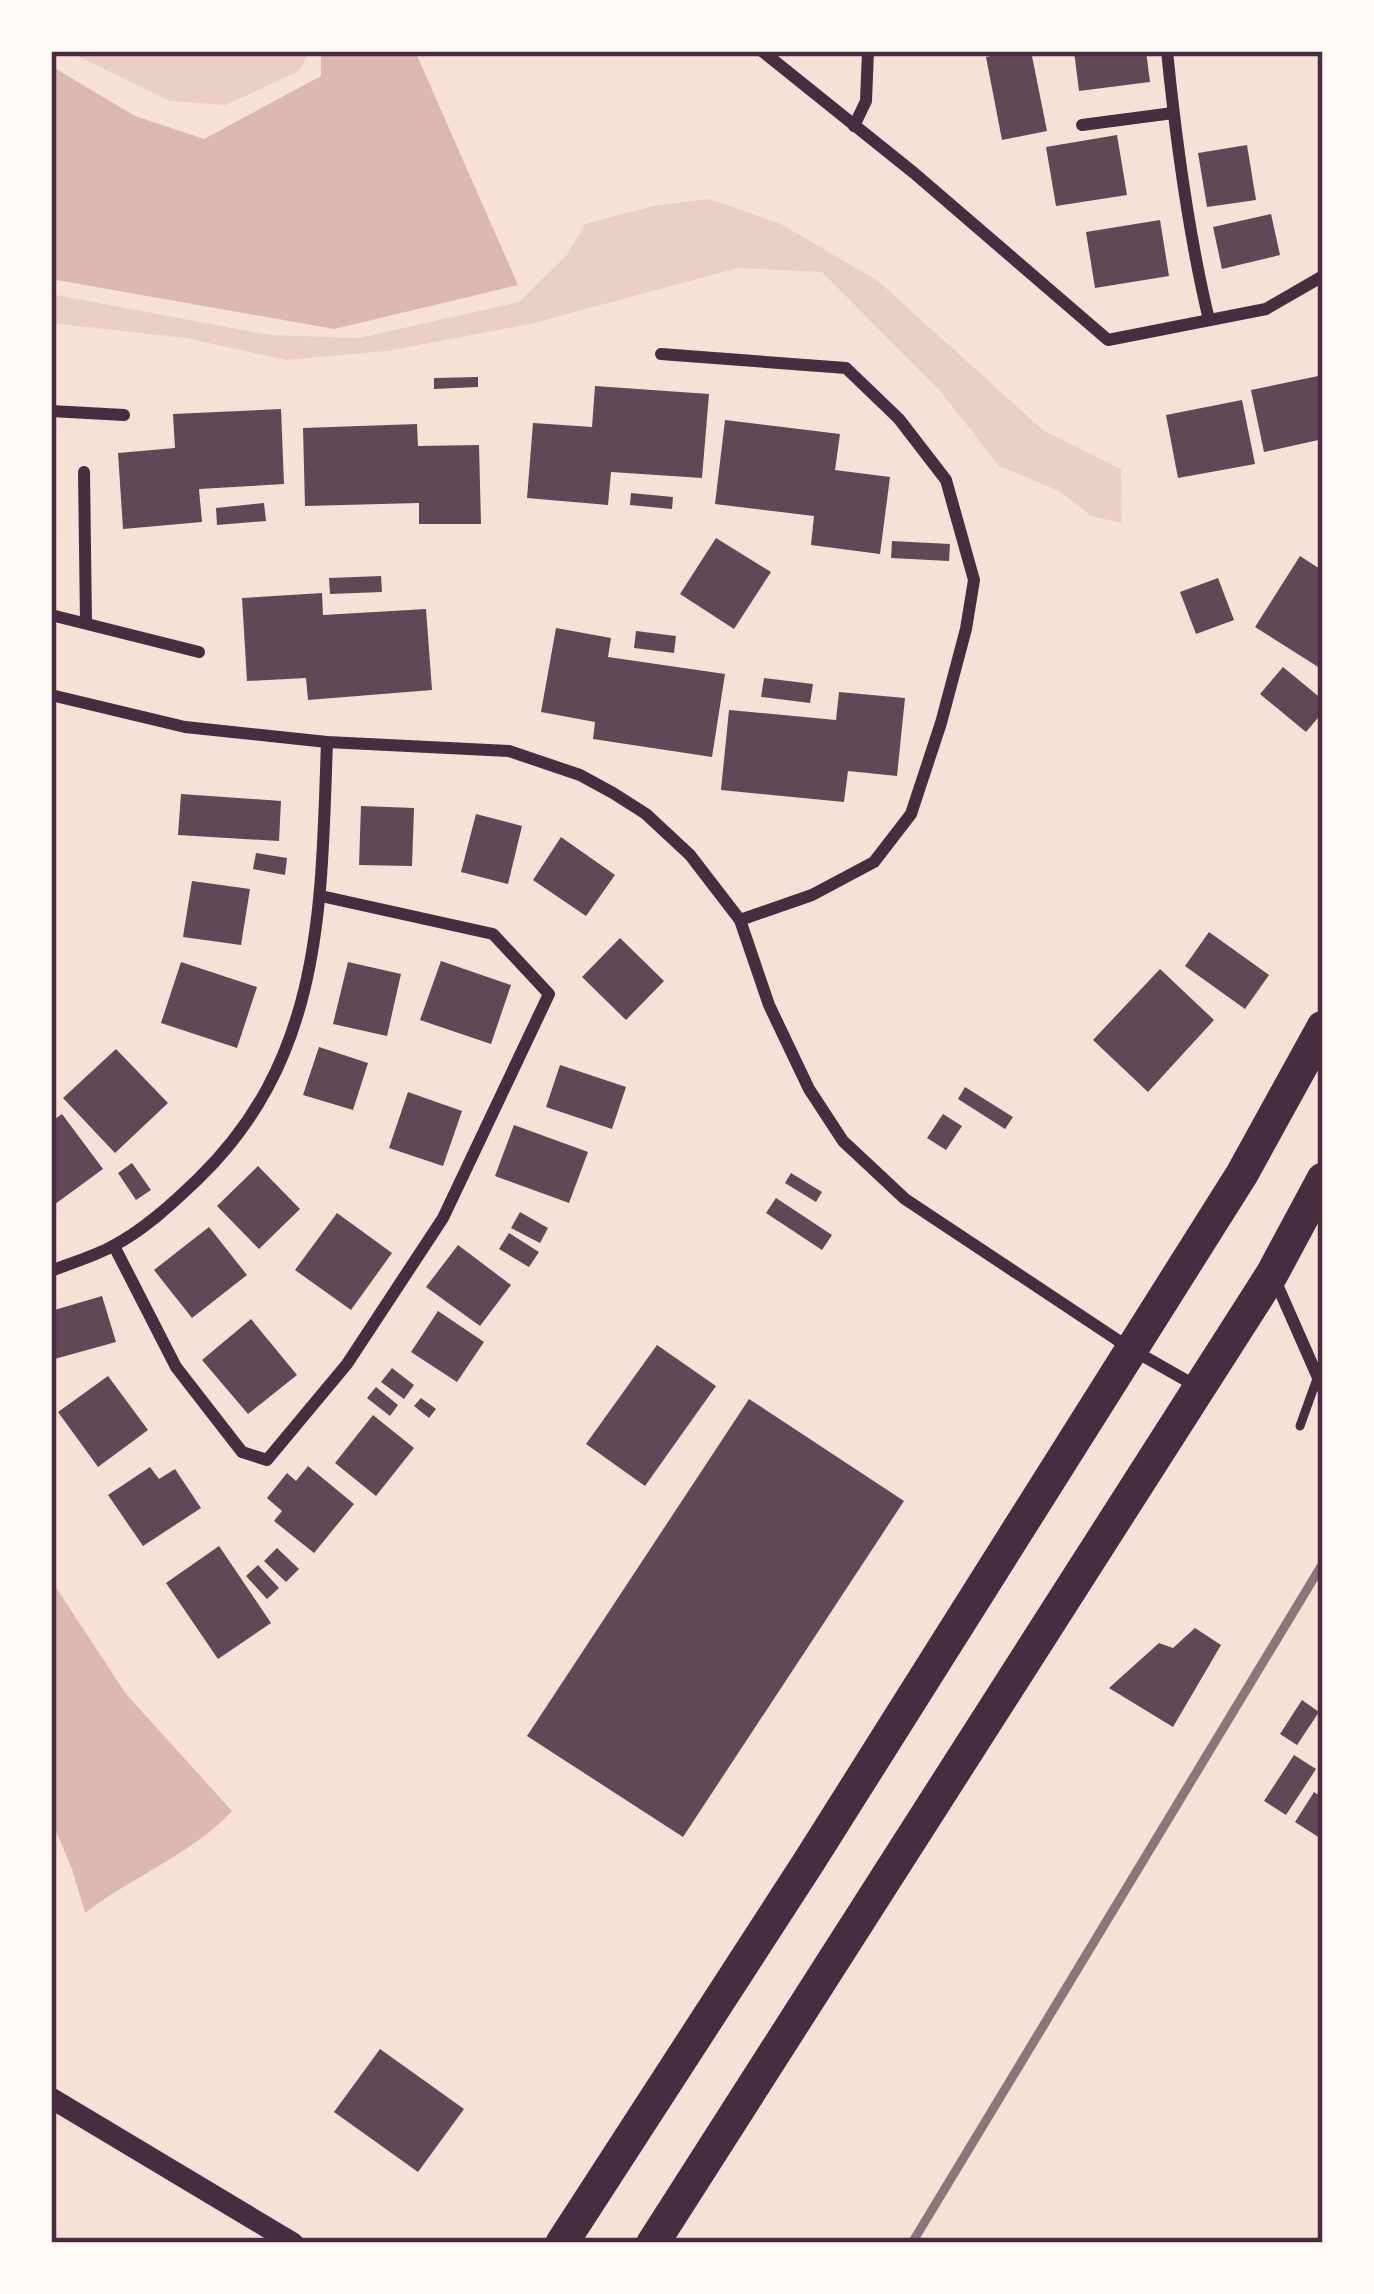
<svg xmlns="http://www.w3.org/2000/svg" width="1374" height="2294" font-family="Overpass,sans-serif">
<style>
.green{fill:#ebcfc5}
.water{fill:#dcb8b0}
.building{fill:#644757}
.lines{fill:none;stroke-linecap:round;stroke-linejoin:round}
.service{stroke:#4a2c40;stroke-width:9}
.minor{stroke:#4a2c40;stroke-width:12}
.tertiary{stroke:#4a2c40;stroke-width:21}
.trunk{stroke:#4a2c40;stroke-width:33}
.rail{stroke:#8f747c;stroke-width:9}
.neatline{fill:none;stroke:#4a2c40;stroke-width:4.5}
</style>
<rect width="100%" height="100%" fill="#f7e1d7"/>
<g class="green">
<path d="M67,51H313L309,53L299,71L226,105L170,101Z"/>
<path d="M709,199L781,224L878,281L1044,431L1121,469L1122,523L1091,516L1059,491L999,466L941,392L822,272L738,268L530,324L387,351L286,360L186,338L51,323V294L270,335L359,338L519,302L567,255L585,224L653,206Z"/>
</g>
<g class="water">
<path d="M321,51H415L518,285L334,329L51,279V66L135,116L204,139L321,76Z"/>
<path d="M51,1580L126,1694L232,1811C195,1852 130,1878 85,1913L72,1869L51,1819Z"/>
</g>
<g class="building">
<path d="M1016,51H1031L1047,131L1002,140L986,57Z"/>
<path d="M1074,51H1146L1150,82L1079,91Z"/>
<path d="M1117,135L1127,195L1056,206L1046,147Z"/>
<path d="M1247,145L1256,200L1207,207L1198,153Z"/>
<path d="M1271,214L1280,255L1222,269L1213,227Z"/>
<path d="M1160,220L1169,276L1095,288L1086,232Z"/>
<path d="M1323,375V439L1264,452L1251,390Z"/>
<path d="M478,377V387L434,389V378Z"/>
<path d="M595,386L709,394L702,478L611,472L608,505L527,498L533,423L592,427Z"/>
<path d="M1242,400L1255,464L1178,478L1166,415Z"/>
<path d="M281,409L284,484L199,489L202,522L123,529L118,453L175,448L173,414Z"/>
<path d="M725,420L840,434L835,470L890,477L880,554L811,545L814,516L715,504Z"/>
<path d="M417,424L418,446L479,445L481,524H419V503L305,506L303,428Z"/>
<path d="M631,493L673,497L672,509L630,505Z"/>
<path d="M264,503L266,521L217,525L216,508Z"/>
<path d="M716,538L771,572L734,629L680,594Z"/>
<path d="M892,541L950,544L949,561L891,558Z"/>
<path d="M1300,556L1323,571V670L1255,627Z"/>
<path d="M381,576L382,592L330,594L329,578Z"/>
<path d="M1218,578L1234,620L1196,634L1180,592Z"/>
<path d="M322,593L323,615L426,609L432,690L308,700L306,678L247,681L242,598Z"/>
<path d="M556,628L611,638L608,657L725,674L712,757L593,739L595,722L541,712Z"/>
<path d="M636,631L676,636L674,653L634,648Z"/>
<path d="M1283,667L1323,700V712L1306,732L1260,694Z"/>
<path d="M764,678L813,684L810,703L761,697Z"/>
<path d="M839,692L905,698L897,776L848,771L844,802L721,790L729,710L836,720Z"/>
<path d="M181,794L281,801L279,841L178,835Z"/>
<path d="M361,806L414,808L412,866L359,865Z"/>
<path d="M476,814L522,826L508,884L461,872Z"/>
<path d="M561,837L615,875L586,916L533,880Z"/>
<path d="M256,853L287,858L285,875L253,869Z"/>
<path d="M192,881L250,889L241,945L183,937Z"/>
<path d="M1209,932L1269,975L1245,1009L1185,966Z"/>
<path d="M620,938L664,981L626,1020L582,977Z"/>
<path d="M441,961L511,985L491,1044L420,1020Z"/>
<path d="M181,962L257,987L237,1048L161,1023Z"/>
<path d="M348,962L401,974L387,1036L333,1024Z"/>
<path d="M1160,969L1214,1020L1148,1092L1093,1040Z"/>
<path d="M319,1047L368,1063L353,1110L303,1095Z"/>
<path d="M116,1049L168,1103L115,1153L63,1098Z"/>
<path d="M560,1065L626,1087L612,1129L546,1107Z"/>
<path d="M965,1087L1013,1117L1005,1129L958,1099Z"/>
<path d="M408,1092L462,1111L443,1166L389,1148Z"/>
<path d="M62,1114L103,1169L51,1207V1122Z"/>
<path d="M943,1114L962,1126L946,1150L927,1138Z"/>
<path d="M514,1125L588,1152L569,1203L495,1176Z"/>
<path d="M132,1163L151,1190L136,1200L118,1173Z"/>
<path d="M258,1166L300,1209L259,1249L217,1206Z"/>
<path d="M791,1173L822,1192L816,1202L785,1183Z"/>
<path d="M776,1198L832,1235L822,1250L766,1213Z"/>
<path d="M520,1212L548,1228L540,1243L511,1228Z"/>
<path d="M337,1213L392,1253L351,1310L295,1270Z"/>
<path d="M209,1227L247,1275L192,1318L154,1270Z"/>
<path d="M509,1233L539,1252L529,1267L499,1249Z"/>
<path d="M458,1245L511,1285L480,1326L426,1287Z"/>
<path d="M102,1296L116,1342L51,1360V1311Z"/>
<path d="M438,1311L484,1342L457,1382L411,1352Z"/>
<path d="M251,1319L297,1375L248,1414L202,1360Z"/>
<path d="M657,1345L716,1386L645,1486L586,1444Z"/>
<path d="M392,1368L414,1385L404,1399L381,1382Z"/>
<path d="M108,1376L148,1430L98,1467L58,1412Z"/>
<path d="M376,1387L398,1405L390,1416L367,1398Z"/>
<path d="M421,1398L436,1409L429,1418L414,1406Z"/>
<path d="M749,1399L904,1501L683,1837L527,1736Z"/>
<path d="M373,1415L414,1448L376,1496L335,1463Z"/>
<path d="M308,1466L354,1504L314,1553L274,1521L282,1511L267,1498L287,1473L296,1481Z"/>
<path d="M150,1467L159,1479L175,1469L201,1508L143,1546L108,1495Z"/>
<path d="M219,1546L271,1623L218,1659L166,1583Z"/>
<path d="M277,1548L299,1569L286,1582L264,1561Z"/>
<path d="M258,1565L279,1588L267,1599L246,1576Z"/>
<path d="M1195,1628L1221,1645L1173,1727L1109,1688L1159,1643L1173,1648Z"/>
<path d="M1302,1700L1319,1712L1297,1745L1280,1734Z"/>
<path d="M1294,1755L1316,1769L1286,1815L1264,1801Z"/>
<path d="M1314,1792L1323,1798V1840L1295,1822Z"/>
<path d="M380,2049L464,2109L418,2172L334,2112Z"/>
</g>
<g class="lines">
<path class="service" d="M1300,1426L1318,1376"/>
<g class="minor">
<path d="M762,51L914,173L1108,340L1266,309L1323,276"/>
<path d="M1167,51C1176,141 1188,232 1209,320"/>
<path d="M1082,125L1173,113"/>
<path d="M854,126L866,101L868,51"/>
<path d="M661,354L846,368L899,419L946,480L974,580L966,629L941,723L911,814L874,862L812,895L740,920"/>
<path d="M51,411L124,415"/>
<path d="M84,472L86,623"/>
<path d="M51,615L199,652"/>
<path d="M51,695L185,727L327,742L509,751L580,775L613,793L646,814L690,855L740,920L769,1005L809,1089L843,1141L905,1199L1131,1349L1196,1386"/>
<path d="M114,1246L176,1367L242,1452L267,1460L347,1364L443,1218L549,994L493,934L321,896"/>
<path d="M51,1271C71,1263 92,1257 111,1247C143,1231 173,1203 198,1179C324,1057 321,905 327,742"/>
<path d="M1275,1280L1323,1389"/>
</g>
<path class="tertiary" d="M51,2098L293,2243"/>
<g class="trunk">
<path d="M562,2243L810,1860L1242,1174L1323,1027"/>
<path d="M653,2243L1272,1274L1323,1179"/>
</g>
<path class="rail" d="M912,2243L1323,1563"/>
</g>
<rect width="1374" height="2294" fill="none" stroke="#fffaf5" stroke-width="108"/>
<rect x="54" y="54" width="1266" height="2186" class="neatline"/>
</svg>
